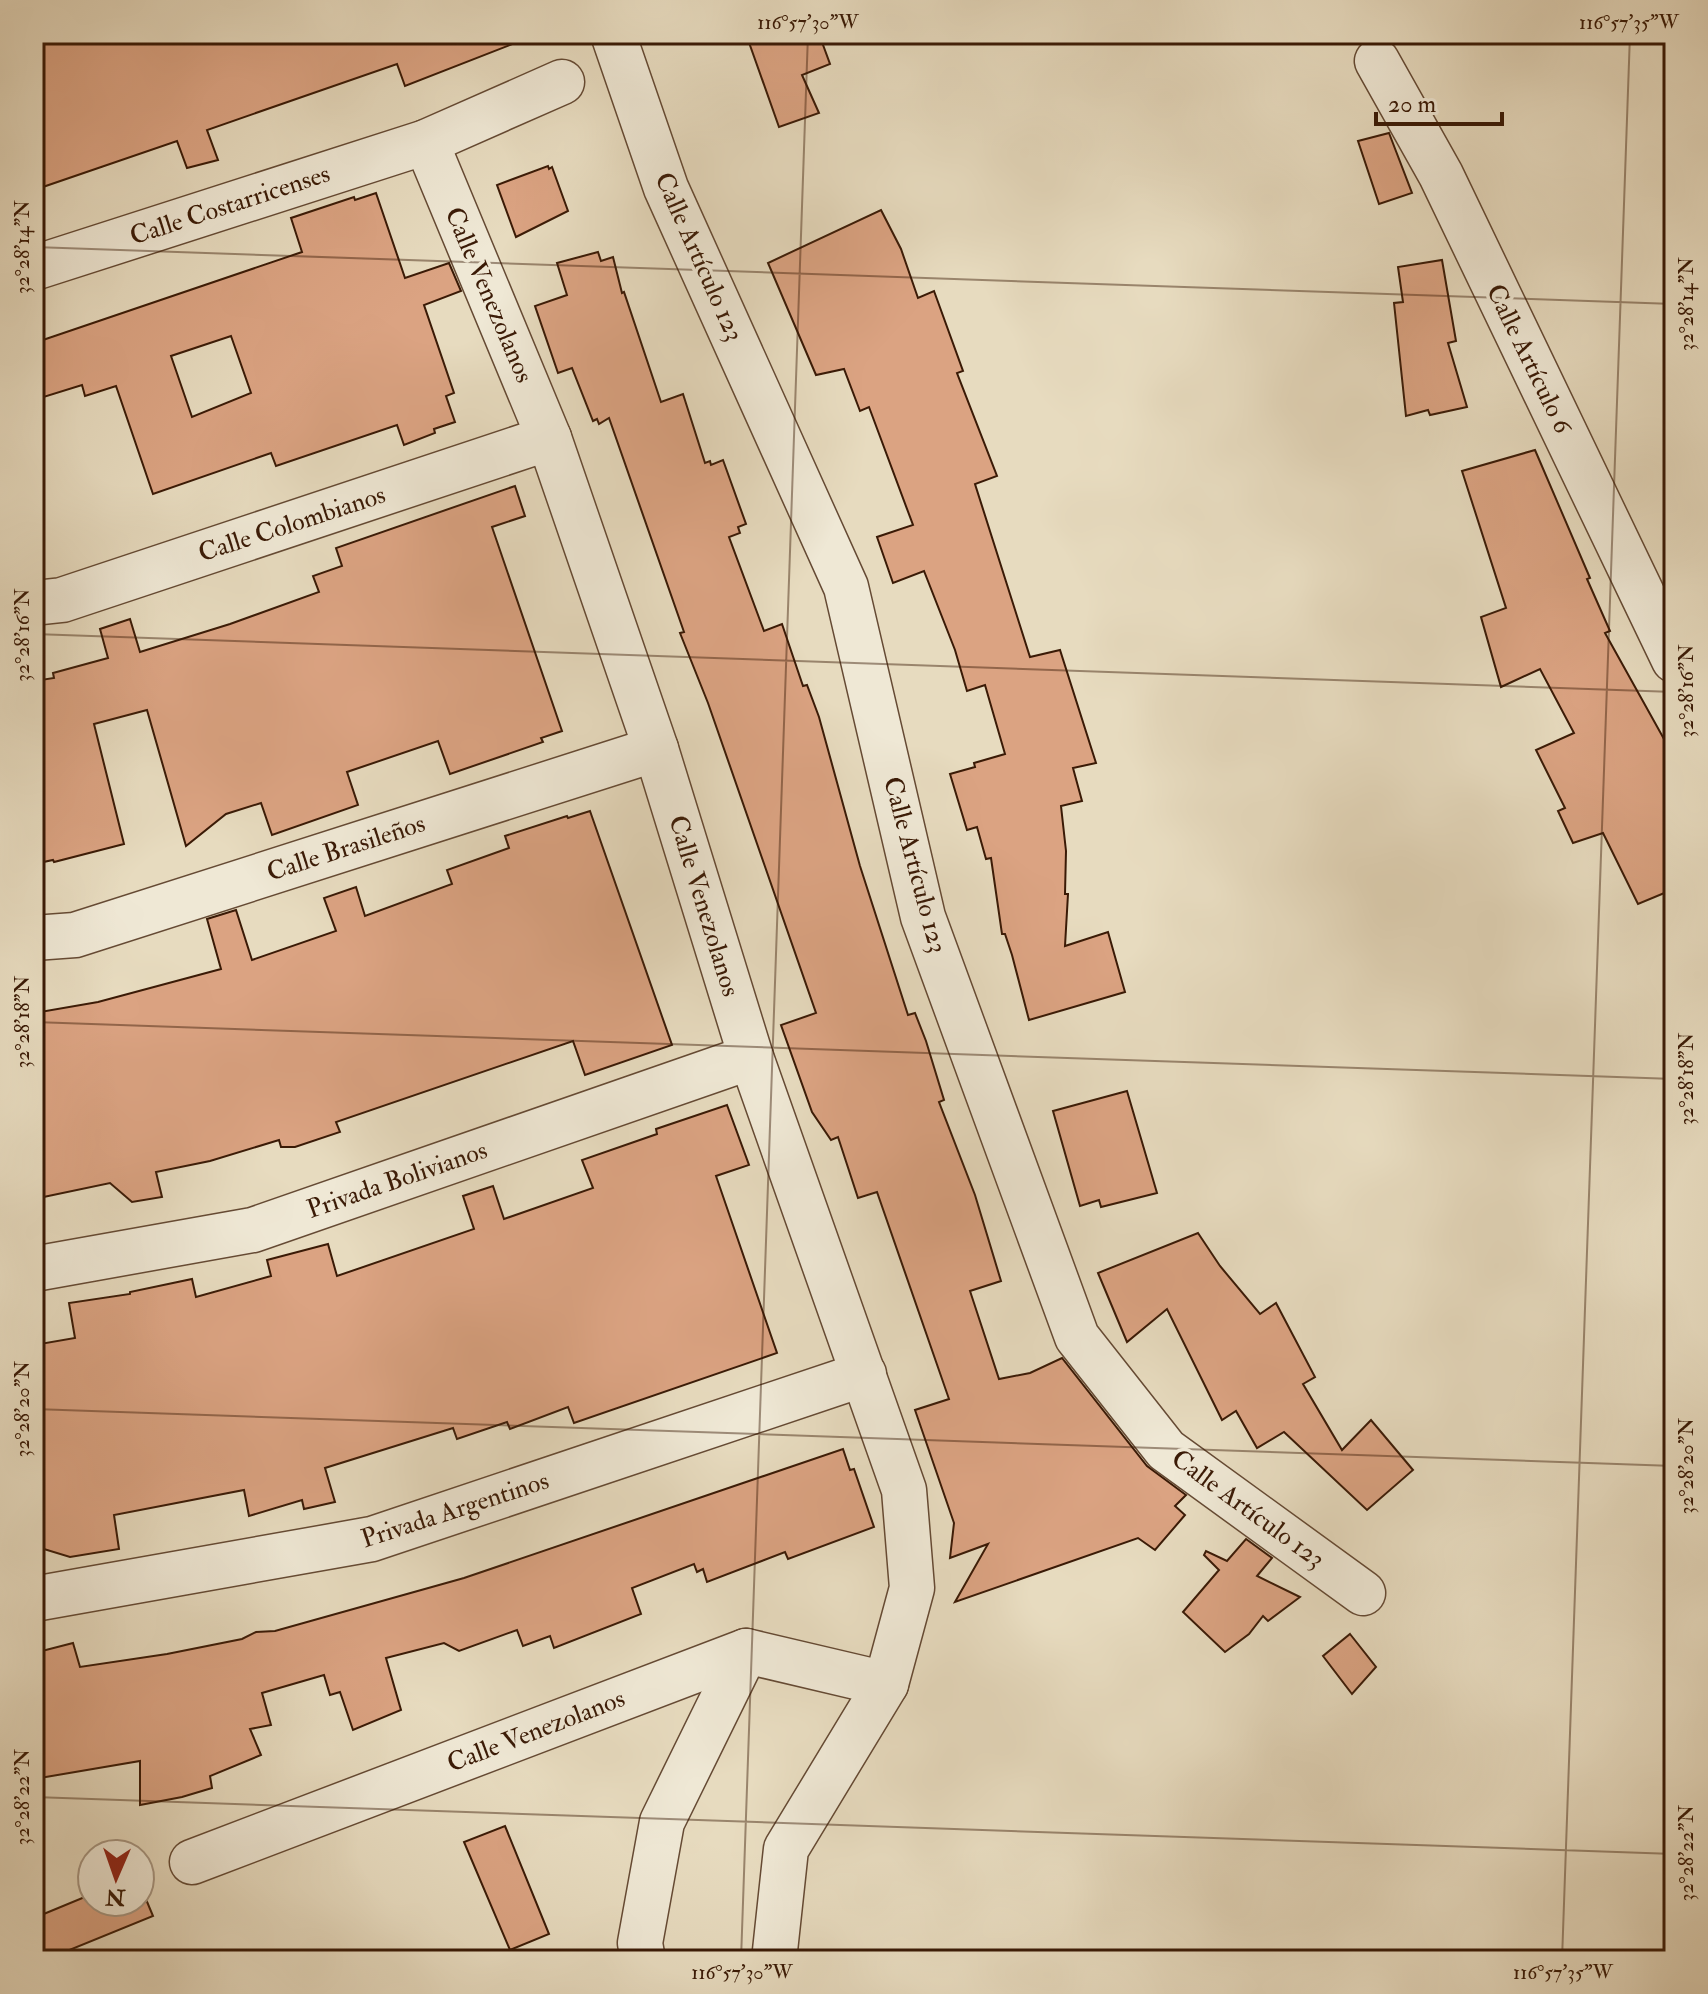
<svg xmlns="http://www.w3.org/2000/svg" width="1708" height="1994" font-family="'IM FELL Double Pica',serif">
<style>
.building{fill:#dba382;stroke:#3a1a06;stroke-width:2;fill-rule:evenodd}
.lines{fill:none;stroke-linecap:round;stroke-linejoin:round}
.minor-casing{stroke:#654a34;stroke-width:47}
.minor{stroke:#efe8d5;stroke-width:44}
.ticks{fill:none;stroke:#3a1a06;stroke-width:2;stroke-opacity:0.45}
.labels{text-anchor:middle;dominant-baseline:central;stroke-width:7;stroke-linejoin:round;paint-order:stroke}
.street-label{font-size:26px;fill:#3a1a06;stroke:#efe8d5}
.neatline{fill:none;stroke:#3a1a06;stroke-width:3}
.ticks-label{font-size:20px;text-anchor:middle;fill:#3a1a06}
</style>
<rect width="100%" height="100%" fill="#e7dbbf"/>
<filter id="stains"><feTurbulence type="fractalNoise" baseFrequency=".0025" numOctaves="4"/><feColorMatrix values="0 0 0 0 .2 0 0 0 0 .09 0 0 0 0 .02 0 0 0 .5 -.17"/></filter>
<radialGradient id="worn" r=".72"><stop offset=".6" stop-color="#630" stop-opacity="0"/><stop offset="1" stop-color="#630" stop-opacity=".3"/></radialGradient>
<g class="building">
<path d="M34,34H533V36L405,86L397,64L207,130L218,160L187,168L177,141L34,190Z"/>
<path d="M746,34H819L830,64L802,75L819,113L779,127Z"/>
<path d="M1389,133L1412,193L1379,204L1358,141Z"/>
<path d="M548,166L549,169L552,167L568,211L516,237L497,185Z"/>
<path d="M376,193L405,278L449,263L461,291L424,305L454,393L446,396L455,422L434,429L435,433L404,445L397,425L276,466L271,453L153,494L116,386L85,396L82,385L34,400V343L302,252L291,218L354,197L355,200ZM231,336L251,393L192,417L171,356Z"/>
<path d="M881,210L901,249L918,298L934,291L963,371L957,373L997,476L975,484L1030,657L1060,650L1096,763L1073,768L1082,801L1061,806L1066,851L1065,894H1068L1065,946L1108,932L1125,992L1029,1020L1012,955L1005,934H1002L991,858L986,859L977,827L967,830L950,774L975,767L974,763L1005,754L985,685L967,691L955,650L924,571L893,583L877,537L913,525L869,407L860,411L844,369L816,375L768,263Z"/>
<path d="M598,252L601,261L613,257L622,293L624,292L661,402L683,394L705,463L710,461L711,465L723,460L746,524L738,527L740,533L729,537L764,631L782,624L803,686L807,685L819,717L860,866L908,1015L915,1013L926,1041L944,1100L939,1102L975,1195L1001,1281L970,1291L999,1379L1030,1373L1062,1358L1147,1466L1186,1495L1175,1506L1185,1515L1155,1550L1138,1538L955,1602L988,1544L950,1558L954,1523L915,1410L949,1399L877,1192L858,1198L838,1137L831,1140L812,1112L781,1025L816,1013L708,703L680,633L684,632L609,418L599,424L597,419L593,421L572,368L558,373L535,306L567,295L557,263Z"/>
<path d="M1442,260L1456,341L1448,343L1467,407L1430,415L1428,410L1406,416L1394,303L1403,302L1398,267Z"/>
<path d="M1535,450L1590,578L1587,579L1610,631L1605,633L1674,757V889L1638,904L1603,833L1573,843L1558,811L1565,808L1536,750L1574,733L1540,669L1501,687L1481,617L1506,608L1462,471Z"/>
<path d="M515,486L525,516L492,527L562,731L541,738L543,742L450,774L438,741L347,772L358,805L272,835L261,803L226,814L186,846L147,710L94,724L124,844L54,862L53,860L34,864V681L54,678L53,673L108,658L100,629L130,619L140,652L230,624L319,592L313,576L342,566L336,548Z"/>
<path d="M590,811L672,1045L585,1075L573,1041L336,1122L340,1132L295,1147H281L279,1140L210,1161L156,1172L162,1197L132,1202L110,1183L34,1199V1035L44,1032L40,1012L98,1002L221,969L207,919L236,910L252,960L336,931L324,898L356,887L365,916L452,884L447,870L509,848L505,836L567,816L568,818Z"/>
<path d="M1127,1091L1157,1193L1101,1207L1099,1200L1080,1206L1053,1111Z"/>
<path d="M727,1105L749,1165L716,1176L777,1353L574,1423L568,1407L510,1429L507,1422L457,1439L453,1428L325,1468L335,1502L304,1509L302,1500L249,1516L244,1490L114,1515L119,1549L70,1557L34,1546V1345L75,1338L69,1303L130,1294V1292L192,1279L196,1297L271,1276L267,1260L328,1244L337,1276L474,1229L463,1196L493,1186L504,1219L593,1188L582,1160L657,1134L656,1129Z"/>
<path d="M1198,1233L1220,1266L1260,1314L1276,1303L1315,1377L1303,1384L1342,1450L1371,1420L1413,1470L1367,1510L1284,1432L1257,1448L1236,1411L1222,1420L1167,1309L1127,1342L1098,1273Z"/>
<path d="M843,1449L850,1470L854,1469L874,1527L788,1559L785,1552L707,1582L703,1569L697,1572L694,1564L632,1588L641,1614L554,1648L550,1636L523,1646L517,1630L459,1651L444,1643L386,1658L401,1710L353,1730L340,1692L330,1695L324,1675L262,1693L271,1725L250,1729L261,1755L210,1776L212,1788L182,1797L140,1805V1761L34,1779V1653L73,1643L80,1667L167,1654L242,1639L256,1632L275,1631L464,1578Z"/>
<path d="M1246,1539L1272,1558L1257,1576L1300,1597L1268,1621L1263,1616L1249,1634L1225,1652L1183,1612L1219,1570L1204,1555L1206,1551L1227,1561Z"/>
<path d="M1350,1634L1376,1667L1352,1694L1323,1656Z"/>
<path d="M505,1826L549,1934L510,1950L464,1842Z"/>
<path d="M140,1885L153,1916L45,1960L34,1932V1918L92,1894V1902H140Z"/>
</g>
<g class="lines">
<defs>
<g id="minor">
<path d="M613,34L666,188L846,587L923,917L1077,1337L1166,1450L1363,1593"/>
<path d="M1377,61L1441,175L1674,660"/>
<path d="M426,142L549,438L656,749L751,1057L904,1490L912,1588L886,1684L786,1849L774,1960"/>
<path d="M34,268L426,142L562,82"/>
<path d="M34,603L62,600L549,438"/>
<path d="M34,938L75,935L656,749"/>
<path d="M34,1269L253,1230L751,1057"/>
<path d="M34,1599L372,1539L864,1374"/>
<path d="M192,1862L746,1651L886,1684"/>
<path d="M643,1960L640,1943L662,1822L746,1651"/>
</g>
</defs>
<use href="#minor" class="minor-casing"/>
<use href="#minor" class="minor"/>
</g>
<path class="ticks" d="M34,247L1674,304M34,634L1674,692M34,1022L1674,1079M34,1409L1674,1466M34,1797L1674,1854M741,1960L808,34M1562,1960L1630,34"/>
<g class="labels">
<g class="street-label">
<text transform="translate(230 205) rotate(-18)">Calle Costarricenses</text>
<text transform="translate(699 257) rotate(66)">Calle Artículo 123</text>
<text transform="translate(489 295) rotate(67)">Calle Venezolanos</text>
<text transform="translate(1529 359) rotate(64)">Calle Artículo 6</text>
<text transform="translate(292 524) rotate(-18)">Calle Colombianos</text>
<text transform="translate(346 848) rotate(-18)">Calle Brasileños</text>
<text transform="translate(915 865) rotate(75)">Calle Artículo 123</text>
<text transform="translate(704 906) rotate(73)">Calle Venezolanos</text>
<text transform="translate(397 1180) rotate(-19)">Privada Bolivianos</text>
<text transform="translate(1248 1509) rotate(36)">Calle Artículo 123</text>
<text transform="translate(455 1510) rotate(-18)">Privada Argentinos</text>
<text transform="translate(536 1731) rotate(-21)">Calle Venezolanos</text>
</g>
</g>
<rect width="1708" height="1994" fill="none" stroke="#e7dbbf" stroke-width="88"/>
<g transform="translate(116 1878) rotate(182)"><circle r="38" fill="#efe8d5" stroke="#a79682" stroke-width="2"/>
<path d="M0-6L14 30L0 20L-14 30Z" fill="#8f2418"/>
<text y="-12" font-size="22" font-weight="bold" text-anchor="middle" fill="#3a1a06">N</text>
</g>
<path d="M1376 112v12h126v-12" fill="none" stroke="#3a1a06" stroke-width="4"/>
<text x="1388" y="112" font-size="24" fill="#3a1a06" stroke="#efe8d5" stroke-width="6" paint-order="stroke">20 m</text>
<rect x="44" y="44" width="1620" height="1906" class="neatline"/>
<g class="ticks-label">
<text x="808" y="29">116°57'30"W</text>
<text x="1629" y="29">116°57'35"W</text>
<text transform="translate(22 247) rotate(-90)" y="7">32°28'14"N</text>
<text transform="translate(1686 304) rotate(-90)" y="7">32°28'14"N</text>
<text transform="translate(22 635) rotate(-90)" y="7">32°28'16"N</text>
<text transform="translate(1686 691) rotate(-90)" y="7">32°28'16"N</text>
<text transform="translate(22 1022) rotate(-90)" y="7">32°28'18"N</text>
<text transform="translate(1686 1079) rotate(-90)" y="7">32°28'18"N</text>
<text transform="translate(22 1409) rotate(-90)" y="7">32°28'20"N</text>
<text transform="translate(1686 1466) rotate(-90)" y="7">32°28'20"N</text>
<text transform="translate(22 1797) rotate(-90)" y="7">32°28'22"N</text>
<text transform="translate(1686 1853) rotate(-90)" y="7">32°28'22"N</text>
<text x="742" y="1979">116°57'30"W</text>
<text x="1563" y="1979">116°57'35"W</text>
</g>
<rect width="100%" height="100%" filter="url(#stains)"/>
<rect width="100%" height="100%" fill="url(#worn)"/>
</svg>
